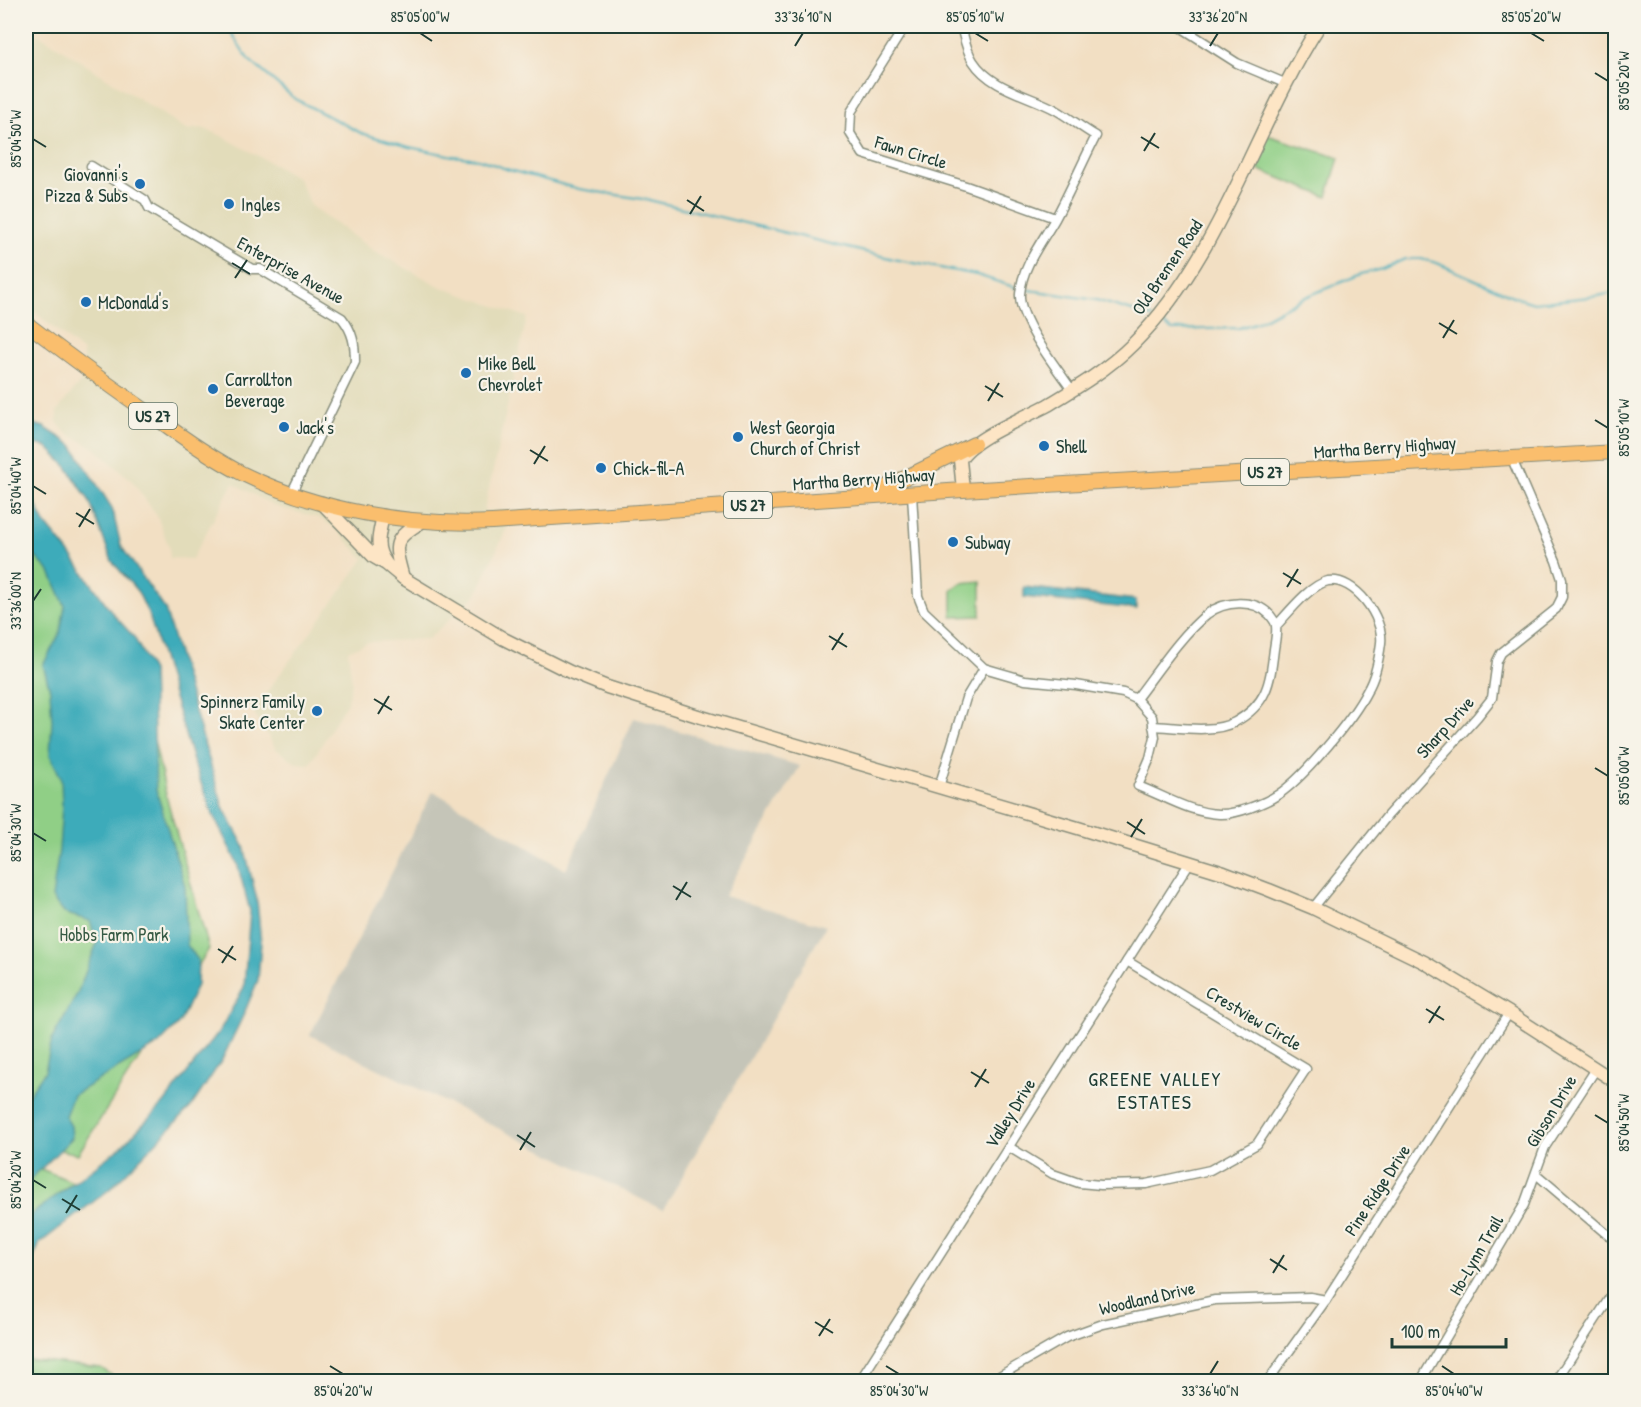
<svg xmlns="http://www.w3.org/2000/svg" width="1641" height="1407" font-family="'Patrick Hand',sans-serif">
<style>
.built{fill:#e2dcba}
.industrial{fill:#c5c5b8}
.green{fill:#90cf86;stroke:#58865d;stroke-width:1.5}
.water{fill:#3cabba;stroke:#2e7477;stroke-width:1.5}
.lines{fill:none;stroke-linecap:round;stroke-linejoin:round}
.stream{stroke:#3cabba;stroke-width:2}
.street-casing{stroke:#888e7c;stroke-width:11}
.secondary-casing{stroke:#888e7c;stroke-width:15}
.primary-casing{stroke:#888e7c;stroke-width:16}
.street{stroke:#fff;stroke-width:8}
.secondary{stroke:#fde5c5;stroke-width:12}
.primary{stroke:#fabe6d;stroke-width:14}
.ticks{fill:none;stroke:#1f3d34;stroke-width:2}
.poi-dot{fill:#1f6fb2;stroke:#f7f3e8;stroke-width:2}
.labels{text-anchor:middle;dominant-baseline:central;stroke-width:4.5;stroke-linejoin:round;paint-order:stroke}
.shield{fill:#f7f3e8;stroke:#60746a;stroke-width:1.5}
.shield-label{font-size:16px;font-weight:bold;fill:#1f3d34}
.street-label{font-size:18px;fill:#1f3d34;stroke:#f7f3e8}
.poi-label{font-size:18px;fill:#1f3d34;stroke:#f7f3e8;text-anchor:start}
.park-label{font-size:18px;fill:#365a44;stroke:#f7f3e8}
.neighbourhood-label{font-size:20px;letter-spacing:1.5px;fill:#1f3d34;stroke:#f7f3e8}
.neatline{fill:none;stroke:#1f3d34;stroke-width:2}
.ticks-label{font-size:15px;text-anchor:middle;fill:#1f3d34}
</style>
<rect width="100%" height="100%" fill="#f7f3e8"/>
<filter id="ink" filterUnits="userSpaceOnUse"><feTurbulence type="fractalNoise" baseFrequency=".0167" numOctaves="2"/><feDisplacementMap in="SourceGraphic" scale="12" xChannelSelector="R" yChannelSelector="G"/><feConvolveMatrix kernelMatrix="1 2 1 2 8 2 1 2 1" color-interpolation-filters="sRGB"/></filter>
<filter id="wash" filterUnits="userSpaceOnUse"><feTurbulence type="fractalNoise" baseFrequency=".008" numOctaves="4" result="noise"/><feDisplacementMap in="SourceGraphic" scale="24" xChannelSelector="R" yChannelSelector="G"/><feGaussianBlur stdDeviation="1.35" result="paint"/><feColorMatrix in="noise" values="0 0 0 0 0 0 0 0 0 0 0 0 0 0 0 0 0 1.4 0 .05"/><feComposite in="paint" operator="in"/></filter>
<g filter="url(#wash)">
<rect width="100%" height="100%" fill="#f2dfc3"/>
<path class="built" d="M38,34L187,130L202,128L220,135L298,178L312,207L374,251L443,288L527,317L484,511L515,510L476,595L428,639L368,642L348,651L352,682L347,702L310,764L296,763L276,749L253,711L364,559L335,528L319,518L274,506L233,483L192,559L170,558L169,547L157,516L132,481L95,448L66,433L57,422V411L81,381L83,352L26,305V50Z"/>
<path class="industrial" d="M634,718L800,766L724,896L826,926L663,1210L310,1035L433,791L566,870Z"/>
<g class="green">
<path d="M1267,135L1339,158L1327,197L1252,167Z"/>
<path d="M26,503L135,652L167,799L209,949L78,1154L26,1143Z"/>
<path d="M981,581V616L952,617V590L961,583Z"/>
<path d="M26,1163L73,1182L32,1214L26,1223Z"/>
<path d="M26,1359L101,1368L120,1381H26Z"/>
</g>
<g class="water">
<path d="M26,422L44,427L72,445L112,508L121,546L165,609L223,807L244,846L257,900L261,943L258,980L243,1016L222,1060L191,1107L110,1189L40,1243L29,1268L26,1282V1223L32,1214L121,1147L164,1103L220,1030L244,987L250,911L237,863L212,813L193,761L150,618L138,592L112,561L89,500L67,467L47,447L26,442Z"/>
<path d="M26,491L33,499L45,523L71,555L114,615L134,637L152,671L156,790L185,886L187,945L198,960L197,985L180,1022L159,1044L73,1095L65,1116L71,1126L72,1138L26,1184V1098L45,1071L52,1039L77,994L97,943L90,921L64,913L52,898L59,850L62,806L61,778L50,755L52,721L50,690L43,665L60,633L65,606L50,572L26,547Z"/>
<path d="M1024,587L1136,600V609L1024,597Z"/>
</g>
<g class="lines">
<g class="stream">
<path d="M227,26L248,59L295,99L361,133L409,147L453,156L479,159L509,170L579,189L649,200L898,260L977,275L1017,288"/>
<path d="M1023,289L1096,300L1152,317"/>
<path d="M1161,323L1172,330L1239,328L1258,322L1301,299L1361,274L1382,269L1405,259H1421L1437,263L1515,297L1534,303L1598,296L1616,292"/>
</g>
</g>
</g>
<g filter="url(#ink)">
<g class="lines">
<defs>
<g id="street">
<path d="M905,26L851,112L850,133L863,154L966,186L1055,218"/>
<path d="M961,26C964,37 966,50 973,61C991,89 1029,95 1056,110C1070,118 1082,128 1096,136C1082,163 1070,192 1055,219C1042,242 1022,266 1020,294C1018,319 1057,369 1072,390"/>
<path d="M1179,26L1237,63L1287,84"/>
<path d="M91,166L145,200L149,208L252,269H260L342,318C353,332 355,344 355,362L291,494"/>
<path d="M912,494L918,596L924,611L984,668L1025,680L1076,685L1123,693L1136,699L1152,717L1155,737L1150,758L1138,786C1164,796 1191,813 1219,814C1235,815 1266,803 1279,794C1304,777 1353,719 1367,691C1375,678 1379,659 1381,643C1384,618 1355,577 1328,581C1310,585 1289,612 1277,625"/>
<path d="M1136,699C1157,672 1180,636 1207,614C1224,601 1254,598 1270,615C1272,618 1276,622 1276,626C1277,633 1275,642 1274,649C1270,682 1268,704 1235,722C1212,734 1178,727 1153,726"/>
<path d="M939,787L966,698L984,668"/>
<path d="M1313,908L1388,815L1477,717L1492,698L1497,661L1501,653L1556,609L1562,597V579L1556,561L1512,459"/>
<path d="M1009,1147L1053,1174L1079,1183L1101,1185L1146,1184L1210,1170L1257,1144L1306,1069L1127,961"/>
<path d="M1536,1174L1616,1242"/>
<path d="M859,1382L1190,862"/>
<path d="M989,1382L1067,1337L1103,1324L1215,1300L1310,1297L1326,1300"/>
<path d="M1267,1382L1326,1300L1509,1013"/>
<path d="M1420,1382L1524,1205L1545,1147L1596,1069"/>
<path d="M1555,1382L1616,1288"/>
</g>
<g id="secondary">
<path d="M963,490L960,460C970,439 1026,417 1048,405C1078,387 1108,369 1133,344C1222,255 1253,129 1319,26"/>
<path d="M322,503L374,557L386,564L403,578L504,639L570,672L607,687L698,716L1078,828L1224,873L1269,890L1313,908L1424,962L1509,1013L1616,1082"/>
<path d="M383,516C379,534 374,548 386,563"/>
<path d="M403,578C394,544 391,540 423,521"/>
</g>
<g id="primary">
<path d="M26,323C68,355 111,387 155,417C183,438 212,458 243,474C319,511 409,526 492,522L963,490L1616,452"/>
<path d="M874,493L974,444"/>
</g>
</defs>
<use href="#street" class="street-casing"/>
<use href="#secondary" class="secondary-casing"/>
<use href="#primary" class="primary-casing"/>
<use href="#street" class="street"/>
<use href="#secondary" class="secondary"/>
<use href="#primary" class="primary"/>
</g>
</g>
<path class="ticks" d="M420,33L432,41M975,33L988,41M1531,33L1544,41M795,46L803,33M1210,46L1218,33M1595,73L1608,81M1141,137L1159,148M33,139L46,147M1144,151L1155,133M687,200L704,211M690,214L701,196M232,263L250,274M235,278L247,260M1439,323L1457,334M1443,338L1454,320M985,386L1003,397M988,401L999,383M1595,420L1608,428M530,450L548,461M534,464L545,446M33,486L46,494M76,513L94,524M79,527L90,509M1283,573L1301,584M1287,587L1298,569M33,601L41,589M829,636L847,647M832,650L843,633M374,699L392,710M378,714L389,696M1595,768L1608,776M1127,822L1145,834M33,833L46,841M1131,837L1142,819M673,886L691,897M676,900L687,882M218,949L236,960M222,963L233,946M1426,1009L1444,1020M1429,1023L1440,1006M971,1072L989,1083M975,1087L986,1069M1595,1115L1608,1123M517,1135L535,1147M520,1150L531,1132M33,1180L46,1188M62,1199L80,1210M66,1213L77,1195M1270,1259L1287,1270M1273,1273L1284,1255M815,1322L833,1333M819,1336L830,1319M330,1366L343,1374M886,1366L899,1374M1442,1366L1454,1374M1210,1374L1218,1361"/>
<g class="poi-dot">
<circle cx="140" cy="184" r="6"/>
<circle cx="229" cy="204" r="6"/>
<circle cx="86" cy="302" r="6"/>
<circle cx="466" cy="373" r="6"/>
<circle cx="213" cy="389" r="6"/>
<circle cx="284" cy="427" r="6"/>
<circle cx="738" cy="437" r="6"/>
<circle cx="1044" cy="446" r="6"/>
<circle cx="601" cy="468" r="6"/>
<circle cx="953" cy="542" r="6"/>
<circle cx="317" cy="711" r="6"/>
</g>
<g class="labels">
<g class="shield">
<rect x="129" y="403" width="48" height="26" rx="4.5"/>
<rect x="1241" y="459" width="48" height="26" rx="4.5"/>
<rect x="724" y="492" width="48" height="26" rx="4.5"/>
</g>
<g class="shield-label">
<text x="153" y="416">US 27</text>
<text x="1265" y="472">US 27</text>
<text x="748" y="505">US 27</text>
</g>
<g class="street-label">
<text transform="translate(911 152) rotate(17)">Fawn Circle</text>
<text transform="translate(1167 267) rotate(-56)">Old Bremen Road</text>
<text transform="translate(291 270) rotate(29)">Enterprise Avenue</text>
<text transform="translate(1385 447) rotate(-4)">Martha Berry Highway</text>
<text transform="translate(864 479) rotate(-4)">Martha Berry Highway</text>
<text transform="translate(1445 727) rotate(-48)">Sharp Drive</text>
<text transform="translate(1254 1018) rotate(31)">Crestview Circle</text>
<text transform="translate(1551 1111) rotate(-59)">Gibson Drive</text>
<text transform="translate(1010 1113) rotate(-58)">Valley Drive</text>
<text transform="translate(1377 1190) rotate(-57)">Pine Ridge Drive</text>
<text transform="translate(1476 1255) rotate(-60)">Ho-Lynn Trail</text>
<text transform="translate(1147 1298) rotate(-13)">Woodland Drive</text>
</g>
<g class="poi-label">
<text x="128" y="174" text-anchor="end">Giovanni's<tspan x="128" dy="21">Pizza &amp; Subs</tspan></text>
<text x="241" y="204">Ingles</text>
<text x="98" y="302">McDonald's</text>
<text x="478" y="363">Mike Bell<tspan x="478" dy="21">Chevrolet</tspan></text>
<text x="225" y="379">Carrollton<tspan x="225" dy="21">Beverage</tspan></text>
<text x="296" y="427">Jack's</text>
<text x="750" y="427">West Georgia<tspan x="750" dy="21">Church of Christ</tspan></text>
<text x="1056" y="446">Shell</text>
<text x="613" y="468">Chick-fil-A</text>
<text x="965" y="542">Subway</text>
<text x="305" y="701" text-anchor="end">Spinnerz Family<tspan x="305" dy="21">Skate Center</tspan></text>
</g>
<g class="park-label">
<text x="114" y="934">Hobbs Farm Park</text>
</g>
<g class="neighbourhood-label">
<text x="1155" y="1078">GREENE VALLEY<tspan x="1155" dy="23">ESTATES</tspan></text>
</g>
</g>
<rect width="1641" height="1407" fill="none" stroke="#f7f3e8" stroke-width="66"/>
<path d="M1392 1338v9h114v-9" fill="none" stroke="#1f3d34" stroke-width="3"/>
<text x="1401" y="1338" font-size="18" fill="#1f3d34" stroke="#f7f3e8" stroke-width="4.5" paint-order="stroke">100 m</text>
<rect x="33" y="33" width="1575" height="1341" class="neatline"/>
<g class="ticks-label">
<text x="420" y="22">85°05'00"W</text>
<text x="803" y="22">33°36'10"N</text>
<text x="975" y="22">85°05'10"W</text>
<text x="1218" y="22">33°36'20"N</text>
<text x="1531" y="22">85°05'20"W</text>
<text transform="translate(1624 81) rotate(-90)" y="5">85°05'20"W</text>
<text transform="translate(16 139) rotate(-90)" y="5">85°04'50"W</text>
<text transform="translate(1624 428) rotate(-90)" y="5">85°05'10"W</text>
<text transform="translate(16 486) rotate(-90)" y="5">85°04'40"W</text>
<text transform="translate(16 601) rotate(-90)" y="5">33°36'00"N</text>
<text transform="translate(1624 776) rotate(-90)" y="5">85°05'00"W</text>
<text transform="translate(16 833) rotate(-90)" y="5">85°04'30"W</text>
<text transform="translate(1624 1123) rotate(-90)" y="5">85°04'50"W</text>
<text transform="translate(16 1180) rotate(-90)" y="5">85°04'20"W</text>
<text x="343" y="1396">85°04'20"W</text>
<text x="899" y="1396">85°04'30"W</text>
<text x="1210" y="1396">33°36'40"N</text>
<text x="1454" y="1396">85°04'40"W</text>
</g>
</svg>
